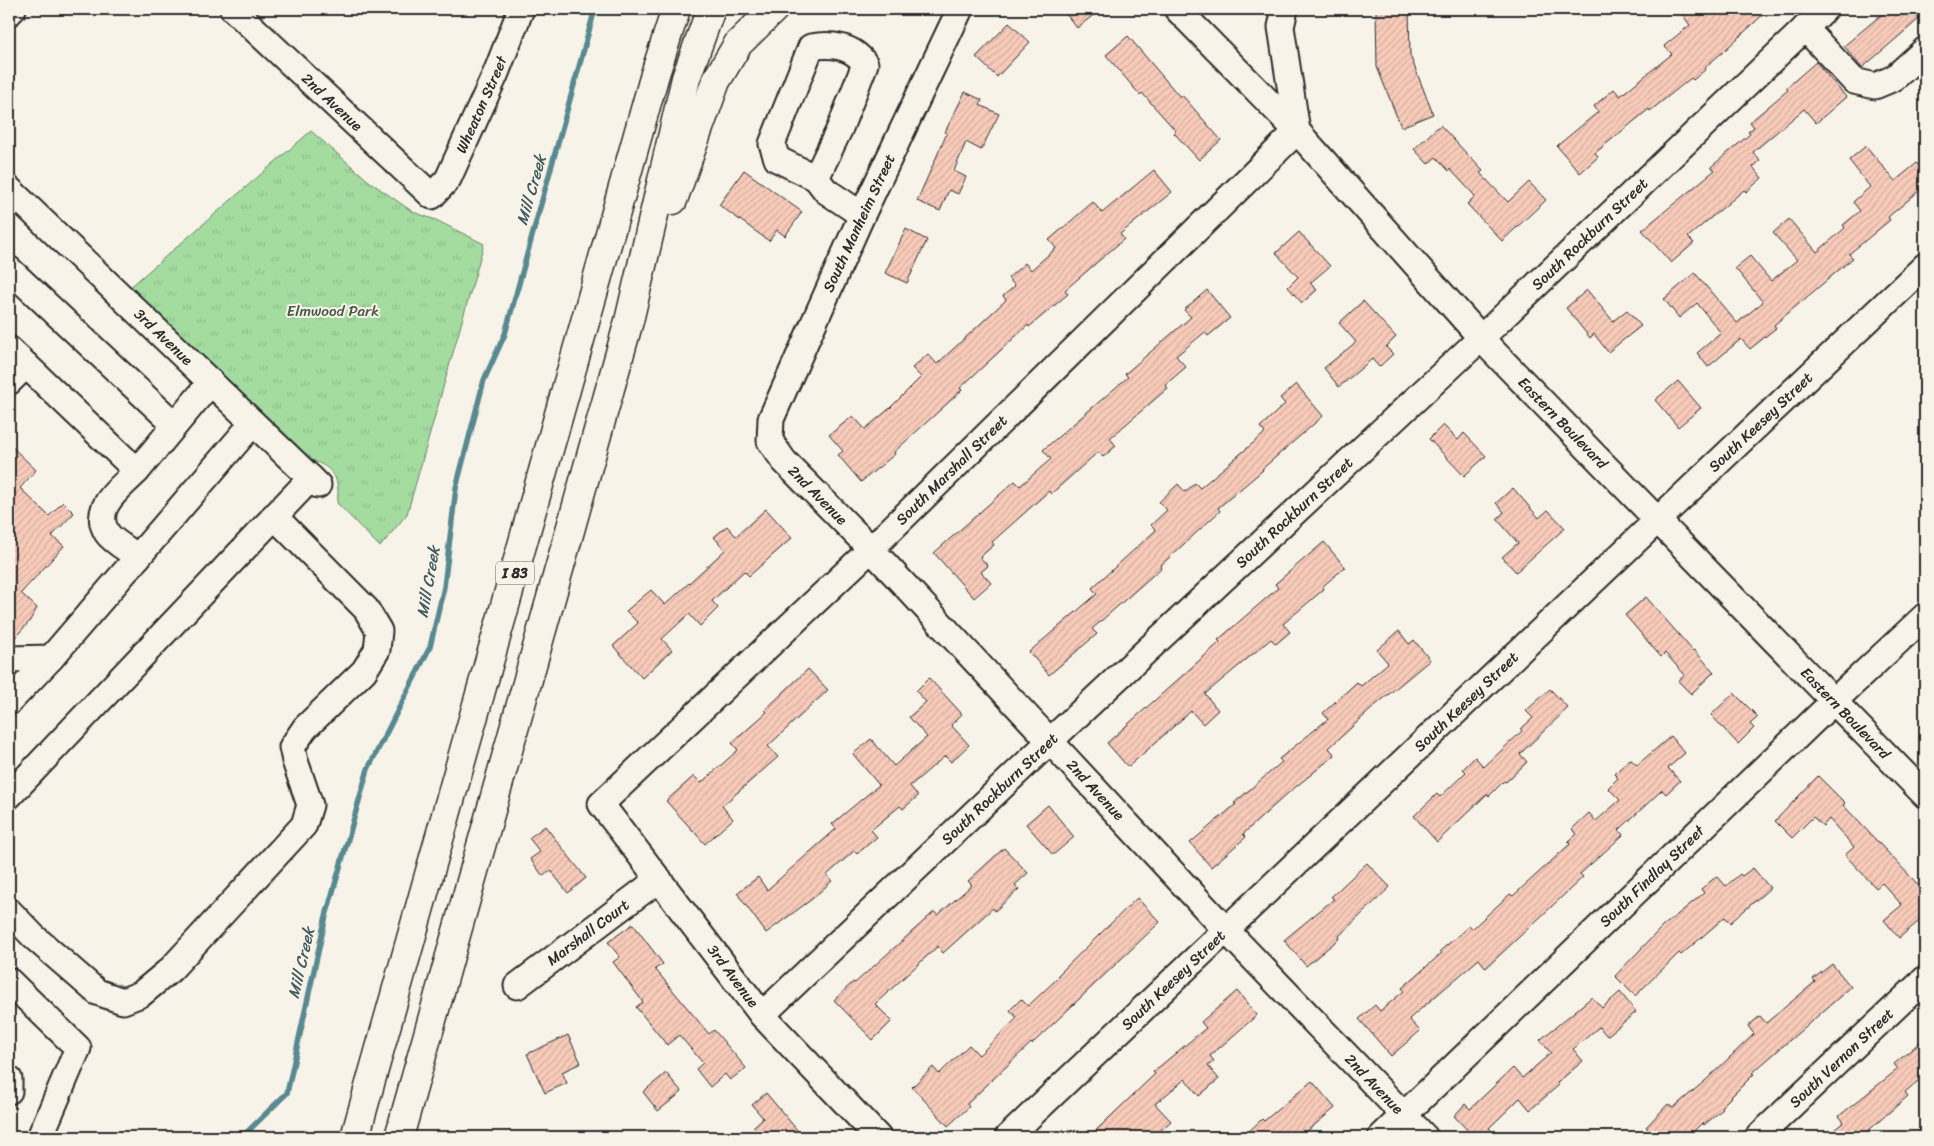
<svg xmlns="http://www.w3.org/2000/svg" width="1934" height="1146" font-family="Sriracha,sans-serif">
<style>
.park{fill:url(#park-tufts);stroke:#688466}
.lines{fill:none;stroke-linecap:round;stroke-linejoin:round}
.stream{stroke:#598990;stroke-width:5.5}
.building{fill:url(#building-hatch);stroke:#2b2b2b}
.minor-casing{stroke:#2b2b2b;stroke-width:29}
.highway-casing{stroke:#2b2b2b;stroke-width:31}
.minor{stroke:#f7f3e8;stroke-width:25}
.highway{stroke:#f7f3e8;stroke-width:28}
.labels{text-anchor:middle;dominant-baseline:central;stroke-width:4;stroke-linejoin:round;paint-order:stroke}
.shield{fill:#f7f3e8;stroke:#686764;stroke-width:1}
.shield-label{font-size:14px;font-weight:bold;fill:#2b2b2b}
.street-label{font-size:15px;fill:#2b2b2b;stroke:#f7f3e8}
.park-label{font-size:15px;fill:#495748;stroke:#f7f3e8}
.water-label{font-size:16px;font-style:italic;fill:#425a5e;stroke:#f7f3e8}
</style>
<defs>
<pattern id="park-tufts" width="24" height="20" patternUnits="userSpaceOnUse" patternTransform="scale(1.25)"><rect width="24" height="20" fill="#a4dca0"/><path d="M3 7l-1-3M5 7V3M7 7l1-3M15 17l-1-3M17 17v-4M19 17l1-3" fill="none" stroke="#8dbd8a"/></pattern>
<pattern id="building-hatch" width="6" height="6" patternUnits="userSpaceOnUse" patternTransform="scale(1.25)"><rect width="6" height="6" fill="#f8cbba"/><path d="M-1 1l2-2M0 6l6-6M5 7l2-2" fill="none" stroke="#d5aea0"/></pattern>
</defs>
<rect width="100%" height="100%" fill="#f7f3e8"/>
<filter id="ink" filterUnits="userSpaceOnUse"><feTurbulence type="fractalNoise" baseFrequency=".02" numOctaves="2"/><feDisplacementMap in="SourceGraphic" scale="10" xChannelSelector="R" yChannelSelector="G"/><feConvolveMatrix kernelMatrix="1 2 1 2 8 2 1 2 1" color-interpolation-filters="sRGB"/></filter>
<g filter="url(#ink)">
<path class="park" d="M311,131L370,182L413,212L436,220L484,244L407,514L380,547L337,503C342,473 328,464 301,457L128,289Z"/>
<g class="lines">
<path class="stream" d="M242,1137L287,1093L326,916L368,769L430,647L444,587L456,488L484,380L505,334L595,9"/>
</g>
<g class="building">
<path d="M1062,9H1101L1077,28Z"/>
<path d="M1376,9H1409L1410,55L1433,114L1401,127L1377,67Z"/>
<path d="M1678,9H1769L1724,51L1705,67L1706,69L1693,80L1691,78L1650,111L1649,109L1595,153L1598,157L1580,173L1557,146L1598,112L1594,106L1614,89L1620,96L1672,54L1664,46L1690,25Z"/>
<path d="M1888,9H1910L1919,19L1862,68L1844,46Z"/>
<path d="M1009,23L1030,42L997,77L976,57Z"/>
<path d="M1128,36L1180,97L1182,95L1221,140L1199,160L1174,133L1176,131L1142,93L1140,95L1106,55Z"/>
<path d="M1816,62L1846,97L1816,123L1804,109L1753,152L1760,161L1753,167L1762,178L1746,192L1744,190L1688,237L1694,243L1671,263L1642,230L1715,170L1711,167L1750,134L1748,132L1754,127L1750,122L1788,90L1786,88Z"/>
<path d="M965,92L982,100L980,105L999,114L981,150L966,142L954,171L966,177L958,194L949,190L940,211L917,201L947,133L945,132Z"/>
<path d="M1440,125L1483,171L1480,173L1508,202L1529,182L1546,200L1502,241L1467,204L1475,196L1450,169L1449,171L1436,157L1428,164L1414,149Z"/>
<path d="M1866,146L1895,181L1917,163L1925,174V186L1888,217L1890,220L1849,254L1853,258L1774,325L1776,328L1750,349L1741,339L1708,367L1697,353L1721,333L1697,303L1679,318L1664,299L1695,273L1737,323L1763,302L1735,268L1750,256L1771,281L1797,260L1773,233L1789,219L1817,252L1845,228L1843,225L1860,211L1853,202L1870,187L1849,160Z"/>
<path d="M744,170L802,212L785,236L777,230L769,241L719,205Z"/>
<path d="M1154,170L1172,192L1120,234L1124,239L1065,290L1068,294L1029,327L1028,325L960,388L962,390L894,452L895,454L861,482L838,455L843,451L829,435L853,416L865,429L889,409L921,377L912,368L928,354L937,364L1006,300L1003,296L1015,286L1008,278L1025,263L1031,270L1056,248L1049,240L1093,202L1102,213Z"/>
<path d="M906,229L927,240L907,283L885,273Z"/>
<path d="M1299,232L1330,266L1310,283L1317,290L1302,303L1288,287L1298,277L1276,253Z"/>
<path d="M1207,290L1230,318L1208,336L1205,332L1176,356L1186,367L1165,385L1168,388L1110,438L1116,446L1103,457L1098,452L1051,494L1049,491L992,542L994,545L980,557L988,566L981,572L991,583L974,598L934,553L1015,481L1020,486L1051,459L1043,450L1128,377L1125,374L1191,317L1184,310Z"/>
<path d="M1587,290L1613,321L1627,310L1641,326L1608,352L1594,334L1590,338L1566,308Z"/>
<path d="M1363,301L1396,337L1386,347L1393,354L1379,367L1372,359L1339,387L1324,368L1356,342L1339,323Z"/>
<path d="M1678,381L1701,408L1678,427L1655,400Z"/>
<path d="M1296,384L1323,416L1262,469L1263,470L1218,508L1220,511L1160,566L1161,568L1092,629L1097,634L1049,675L1029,652L1097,594L1092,588L1156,530L1151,525L1167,510L1159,502L1178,484L1185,492L1195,483L1200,488L1265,433L1260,427L1285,404L1280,398Z"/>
<path d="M1443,425L1458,440L1464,433L1486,456L1464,476L1429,439Z"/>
<path d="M9,444L36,470L20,488L49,516L63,502L74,513L52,536L64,546L21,593L37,608L29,622L9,644Z"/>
<path d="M1513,488L1539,518L1548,510L1565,528L1516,572L1502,557L1518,543L1497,519L1504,512L1496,503Z"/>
<path d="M766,509L792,538L749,576L744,571L712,601L718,608L700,626L689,614L662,639L672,650L642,678L613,646L638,623L626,611L651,590L665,605L725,550L714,537L727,526L736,536Z"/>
<path d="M1324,542L1345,567L1322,587L1324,589L1283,624L1290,632L1276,644L1271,639L1205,694L1218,710L1203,724L1191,711L1128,767L1107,743L1220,642L1218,640L1278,588L1275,584Z"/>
<path d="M1646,597L1693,651L1694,650L1714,672L1691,694L1678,681L1685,675L1665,653L1661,657L1625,615Z"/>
<path d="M1399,631L1409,644L1414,640L1430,660L1377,704L1329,748L1335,755L1287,794L1243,834L1246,837L1211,867L1190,843L1236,804L1234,803L1282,762L1279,759L1328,719L1323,713L1357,682L1361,686L1388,663L1377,650Z"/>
<path d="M808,669L828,690L768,746L778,757L722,806L733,819L705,844L666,801L694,776L701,783L738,750L732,743L767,712L765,710Z"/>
<path d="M929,678L962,714L951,725L969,745L951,762L945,756L910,786L918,796L903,809L900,806L871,830L877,837L857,854L854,851L827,875L832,881L812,899L766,933L737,893L758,877L767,890L836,829L832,824L879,785L853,754L871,739L894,766L927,737L909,717L926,702L916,691Z"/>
<path d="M1550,689L1568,708L1520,754L1527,762L1506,782L1504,781L1489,796L1487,794L1437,842L1414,816L1437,794L1440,797L1466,772L1463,769L1475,757L1484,767L1522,731L1521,729L1533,718L1526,711Z"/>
<path d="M1734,693L1758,717L1750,724L1754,728L1738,744L1711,715Z"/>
<path d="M1671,736L1685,753L1668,768L1680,781L1666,794L1662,790L1619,830L1623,835L1580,874L1583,877L1486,968L1479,959L1409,1019L1420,1031L1391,1056L1359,1019L1375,1005L1380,1011L1404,991L1402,988L1442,953L1440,951L1469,926L1472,929L1510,894L1513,896L1570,844L1568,842L1577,834L1572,829L1589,813L1596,821L1620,800L1608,788L1618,778L1614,774L1630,759L1637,765Z"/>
<path d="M1818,776L1845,803L1843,805L1925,892V916L1899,938L1884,920L1902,905L1882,883L1876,888L1845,855L1854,847L1829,819L1823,826L1813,817L1792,838L1775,821Z"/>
<path d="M1048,805L1074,837L1053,855L1026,824Z"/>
<path d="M545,826L586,878L568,893L551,871L543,876L530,859L540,852L529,838Z"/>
<path d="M1004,848L1028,873L1015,885L1019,889L995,911L993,908L943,953L938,946L875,1004L892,1021L873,1040L834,1000L853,982L855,983L934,912L938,915L972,885L968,881Z"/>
<path d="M1367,863L1390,887L1339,936L1340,938L1306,966L1284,940L1334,899L1331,897Z"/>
<path d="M1753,868L1770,888L1730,923L1725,917L1681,955L1679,953L1635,996L1615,976L1662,927L1704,893L1701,889L1717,876L1726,886L1740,874L1742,876Z"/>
<path d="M1137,898L1160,922L1032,1044L1031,1043L967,1104L969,1107L948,1126L912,1087L933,1067L939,1074L969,1045L979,1055L1017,1018L1010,1010L1021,999L1028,1006L1059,977L1058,975Z"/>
<path d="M633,924L663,964L655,969L709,1034L714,1030L746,1068L730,1080L725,1074L710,1087L696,1069L703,1063L679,1035L667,1045L636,1007L643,1002L613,962L620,957L608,942Z"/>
<path d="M1832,964L1851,987L1752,1073L1754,1074L1721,1107L1723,1109L1704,1125L1702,1123L1688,1137H1656L1646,1127L1668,1104L1673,1108L1706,1080L1754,1034L1748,1026L1760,1016L1766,1023L1815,982L1813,979Z"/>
<path d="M1237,991L1257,1015L1210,1056L1214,1061L1208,1066L1219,1079L1199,1096L1185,1079L1155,1104L1171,1121L1153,1137H1089L1155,1074L1153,1072L1206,1028L1201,1022Z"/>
<path d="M1620,992L1636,1012L1607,1036L1599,1027L1573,1049L1583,1061L1557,1083L1559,1085L1530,1110L1520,1098L1489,1128L1498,1137H1474L1454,1116L1465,1104L1470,1109L1513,1068L1522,1078L1551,1053L1540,1040L1592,997L1602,1008Z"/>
<path d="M568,1035L581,1063L562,1072L567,1083L545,1093L527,1054Z"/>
<path d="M1925,1038V1075L1905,1092L1908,1096L1861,1137H1825L1844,1122L1839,1116L1898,1069L1894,1064Z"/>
<path d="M666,1073L682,1092L658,1111L643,1092Z"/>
<path d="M1312,1081L1335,1108L1300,1137H1243L1262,1119L1264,1121Z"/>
<path d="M766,1093L803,1137H762L753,1127L763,1118L752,1105Z"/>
</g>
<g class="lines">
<defs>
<g id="minor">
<path id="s1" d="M233,9L432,196L448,179L496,73L521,9"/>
<path id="s2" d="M960,9L862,215L771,419L770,441L784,461L871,549L1226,930L1425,1137"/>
<path id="s3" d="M1177,9L1297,131L1490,348L1925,795"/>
<path d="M1285,9L1281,27L1297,131"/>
<path d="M9,13L13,9"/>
<path d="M1805,28L1854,81L1875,86L1894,78L1925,50"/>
<path d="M816,178L840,128L865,64C853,46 831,43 811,47L772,144L777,159L816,178L826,191L862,215"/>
<path id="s4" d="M9,189L318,485"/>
<path d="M9,269L175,425"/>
<path d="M9,349L26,365"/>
<path d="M9,382L26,365L137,471L211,382"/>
<path d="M137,471C121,488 91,507 107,533C113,542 129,550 138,557"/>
<path d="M9,659L51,658L253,423"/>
<path d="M9,702L51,658"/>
<path d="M9,796L311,478"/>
<path d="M9,911L34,937L97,992L123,1001L141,994L171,969L304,825L310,805L295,761L292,747L305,728L364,671L377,650L379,631L366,609L274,516"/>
<path d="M9,981L78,1048L40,1137"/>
<path id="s5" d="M517,986L659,879"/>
<path id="s6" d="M762,1015L1050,741L1481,338L1825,9"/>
<path d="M9,1079V1091"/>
<path id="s7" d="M878,1137L762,1015L601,804L871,549L1297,131"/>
<path id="s8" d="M1008,1137L1925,266"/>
<path id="s9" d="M1381,1137L1834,701L1925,616"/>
<path id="s10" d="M1758,1137L1925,979"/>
</g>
<g id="highway">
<path d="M673,200L716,81L738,44L774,9"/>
<path d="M355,1137L655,74L676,9"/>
<path d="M399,1137L629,321L686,78L711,9"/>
</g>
</defs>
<use href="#minor" class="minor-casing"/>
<use href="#highway" class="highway-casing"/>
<use href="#minor" class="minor"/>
<use href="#highway" class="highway"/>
</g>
</g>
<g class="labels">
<rect class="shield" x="496" y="561.5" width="38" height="23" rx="4"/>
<g class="shield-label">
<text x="515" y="573">I 83</text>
</g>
<g class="street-label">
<text stroke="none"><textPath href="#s1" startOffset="136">2nd Avenue</textPath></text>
<text stroke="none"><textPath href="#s1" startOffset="378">Wheaton Street</textPath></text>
<text transform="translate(859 223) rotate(-65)">South Manheim Street</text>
<text stroke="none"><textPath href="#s6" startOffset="1138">South Rockburn Street</textPath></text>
<text stroke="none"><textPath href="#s4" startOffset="214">3rd Avenue</textPath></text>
<text stroke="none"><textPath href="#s8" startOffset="1038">South Keesey Street</textPath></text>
<text stroke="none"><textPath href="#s3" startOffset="566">Eastern Boulevard</textPath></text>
<text stroke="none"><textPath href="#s7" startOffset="918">South Marshall Street</textPath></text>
<text stroke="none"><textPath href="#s2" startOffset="546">2nd Avenue</textPath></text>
<text stroke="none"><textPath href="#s6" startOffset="732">South Rockburn Street</textPath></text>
<text stroke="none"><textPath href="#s8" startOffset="632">South Keesey Street</textPath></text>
<text stroke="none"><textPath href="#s3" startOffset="971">Eastern Boulevard</textPath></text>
<text stroke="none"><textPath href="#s6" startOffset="328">South Rockburn Street</textPath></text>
<text stroke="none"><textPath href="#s2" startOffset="951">2nd Avenue</textPath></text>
<text stroke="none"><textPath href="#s9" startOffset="376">South Findlay Street</textPath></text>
<text stroke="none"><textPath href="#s5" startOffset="89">Marshall Court</textPath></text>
<text transform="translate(733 976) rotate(53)">3rd Avenue</text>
<text stroke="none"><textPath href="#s8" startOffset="228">South Keesey Street</textPath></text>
<text stroke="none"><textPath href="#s10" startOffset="115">South Vernon Street</textPath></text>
<text stroke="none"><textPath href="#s2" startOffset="1356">2nd Avenue</textPath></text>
</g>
<g class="park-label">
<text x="333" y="311">Elmwood Park</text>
</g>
<g class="water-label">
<text transform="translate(531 190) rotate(-74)">Mill Creek</text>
<text transform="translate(428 582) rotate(-80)">Mill Creek</text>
<text transform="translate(301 963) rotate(-77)">Mill Creek</text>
</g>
</g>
<rect width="1934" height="1146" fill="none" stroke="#f7f3e8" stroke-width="30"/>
<rect x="15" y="15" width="1904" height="1116" fill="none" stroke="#2b2b2b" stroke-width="2" filter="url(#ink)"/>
</svg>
